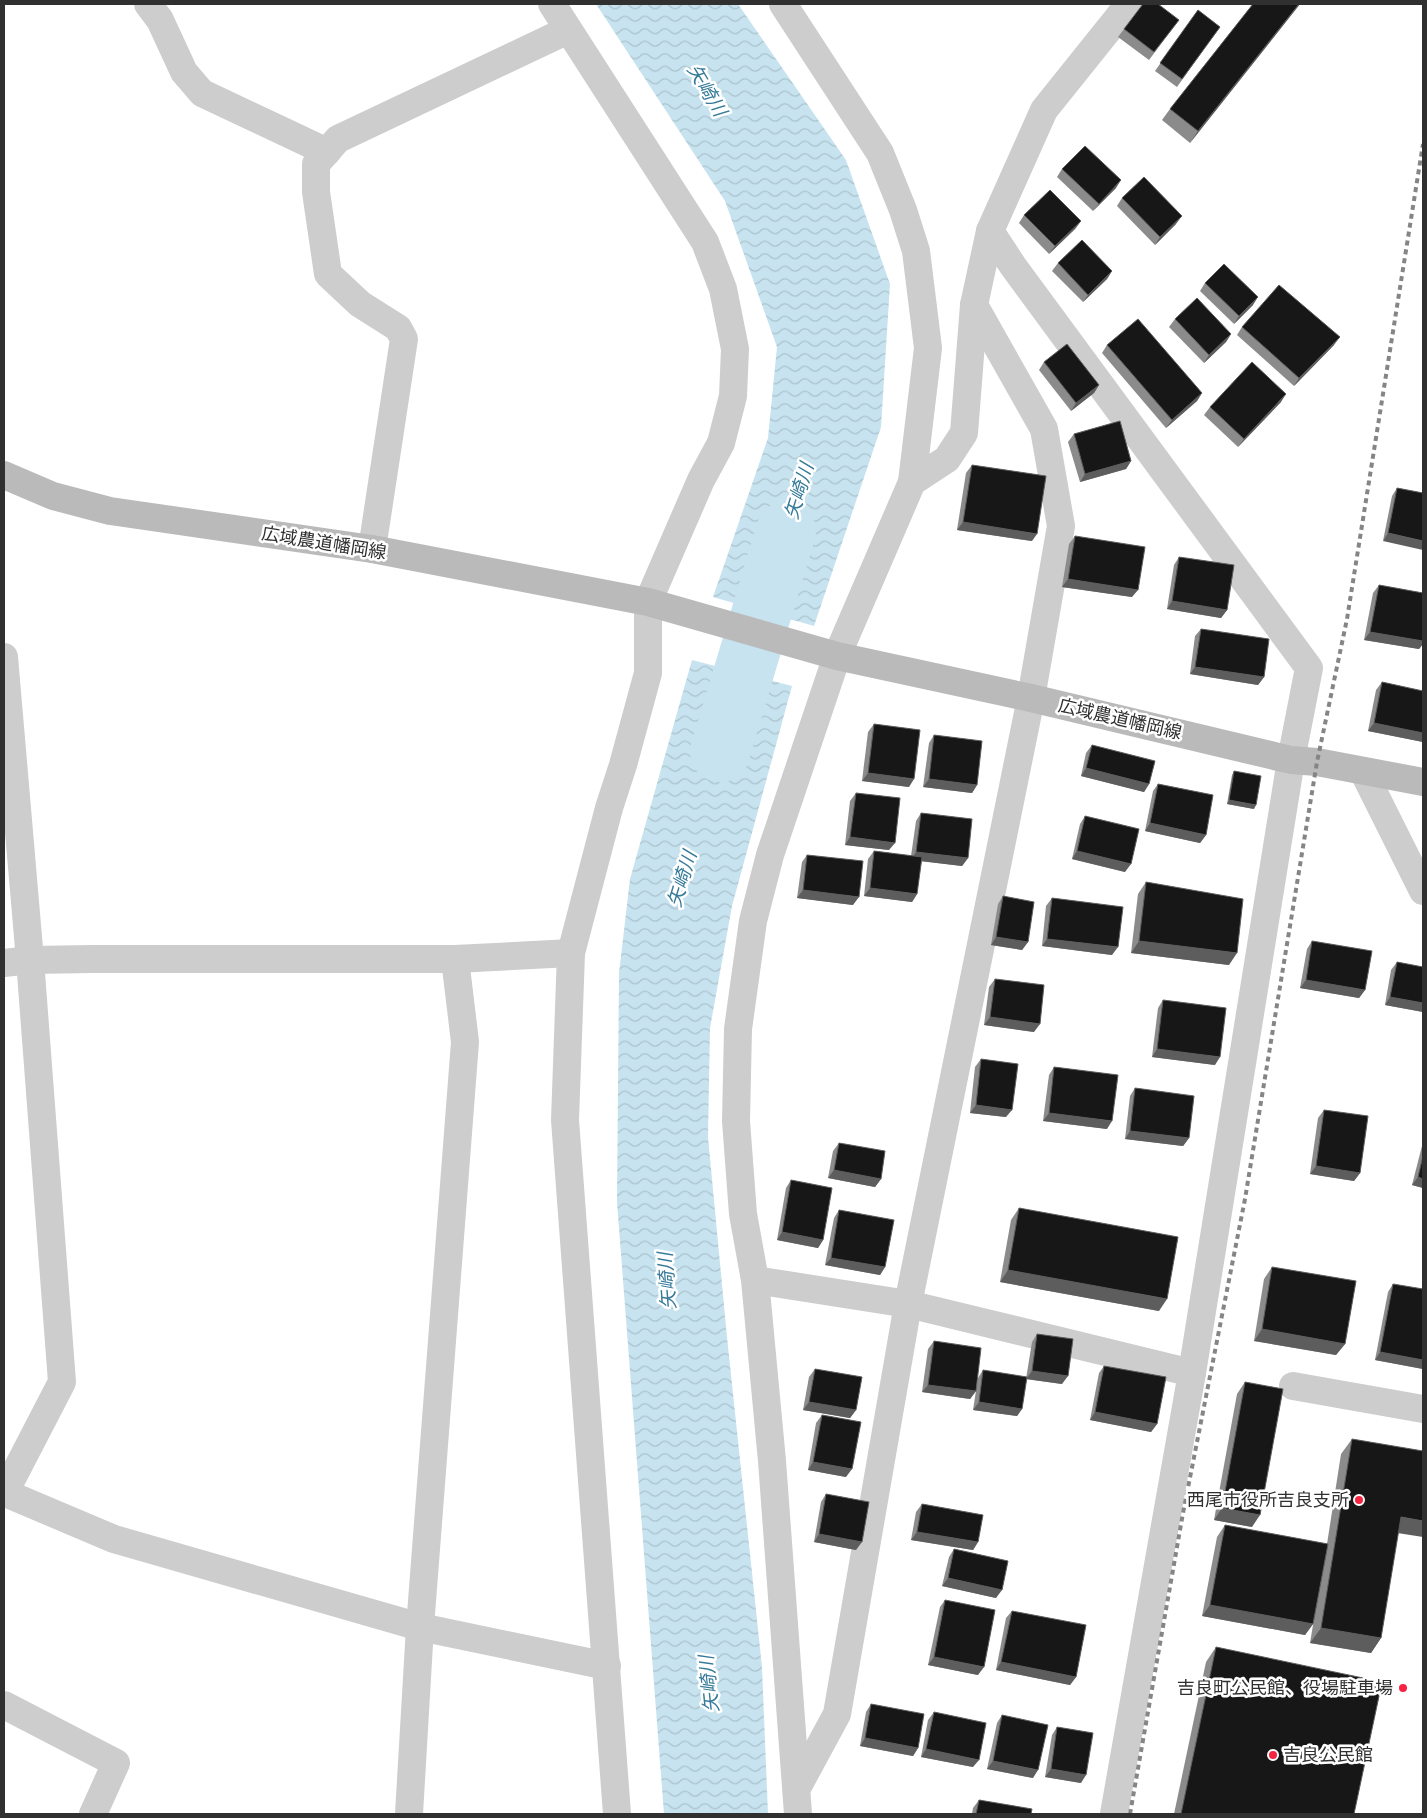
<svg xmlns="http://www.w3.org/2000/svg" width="1427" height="1818" font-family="Figtree,'Noto Sans JP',sans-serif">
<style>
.water{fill:url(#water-waves)}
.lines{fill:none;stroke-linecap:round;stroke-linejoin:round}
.river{stroke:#c7e3ef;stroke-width:60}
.street{stroke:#cdcdcd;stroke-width:28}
.secondary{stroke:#bababa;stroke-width:28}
.rail{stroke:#858585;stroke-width:4;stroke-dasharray:5 4;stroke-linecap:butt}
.wall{fill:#8b8b8b}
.shaded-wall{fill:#5d5d5d}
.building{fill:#171717;stroke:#5d5d5d}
.poi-dot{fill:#f52443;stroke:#fff;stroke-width:2}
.labels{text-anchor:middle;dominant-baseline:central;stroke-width:5;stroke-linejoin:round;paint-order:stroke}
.street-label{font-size:18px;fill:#303030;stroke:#fff}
.poi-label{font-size:18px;fill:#303030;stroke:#fff;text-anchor:end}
.water-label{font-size:19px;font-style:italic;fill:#367b9a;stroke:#fff}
</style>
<defs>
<pattern id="water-waves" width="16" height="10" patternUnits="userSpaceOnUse" patternTransform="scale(1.25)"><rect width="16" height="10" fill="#c7e3ef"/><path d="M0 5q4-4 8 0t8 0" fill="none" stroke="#abc3cd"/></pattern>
</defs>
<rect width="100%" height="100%" fill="#fff"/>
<g class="water">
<path d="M596,4H738L846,160L890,284L881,427L814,626L713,597L768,438L777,347L725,201Z"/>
<path d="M692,660L792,686L732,906L710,1028L708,1137L727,1337L762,1667L768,1814H664L617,1202L619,973L630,879Z"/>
</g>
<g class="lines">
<path class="river" d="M720,752L786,531"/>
<g class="street">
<path d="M148,4L160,20L184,72L202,93L327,152"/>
<path d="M552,4L705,242L723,289L735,349L733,396L721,443L701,480L648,602V673L623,765L609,808L571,953L565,1120L617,1814"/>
<path d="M783,4L880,153L903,210L916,251L928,348L912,482L837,656L770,855L753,921L738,1029L736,1121L743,1214L755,1280L772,1461L798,1814"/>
<path d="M990,231L1013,266L1309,668L1291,760L1192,1373L1114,1814"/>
<path d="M912,482L947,459L964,433L974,305L990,231L1044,110L1129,4"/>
<path d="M372,549L404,339L398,328L360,304L328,274L316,192V164L338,139L568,30"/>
<path d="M4,657L30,960L62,1382L4,1494"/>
<path d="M1363,771L1423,891"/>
<path d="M4,963L30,960L93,959H455L571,953"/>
<path d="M755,1280L908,1304L1192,1373"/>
<path d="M1293,1386L1423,1409"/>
<path d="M5,1493L114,1539L420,1627L607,1666"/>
<path d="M4,1705L116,1763L93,1814"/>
<path d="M797,1788L837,1714L908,1304L1031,698L1061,526L1044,429L974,305"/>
<path d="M409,1814L420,1627L465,1042L455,959"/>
</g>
<path class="secondary" d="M4,475L53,496L110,511L372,549L648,602L837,656L1031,698L1291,760L1317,762L1423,782"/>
<path class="rail" d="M1130,1814L1183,1513L1245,1199L1317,762L1347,619L1423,144"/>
</g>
<g class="wall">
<path d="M1253,4H1300L1190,143L1162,120L1170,109Z"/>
<path d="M1198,10L1220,27L1177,87L1155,71Z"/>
<path d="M1173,28L1149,60L1118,37L1124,29Z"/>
<path d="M1062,169L1116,188L1093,211L1057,177Z"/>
<path d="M1122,198L1176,224L1155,245L1117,206Z"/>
<path d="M1024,215L1081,221L1075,229L1049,254L1019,223Z"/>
<path d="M1058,263L1112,271L1107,279L1083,302L1052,271Z"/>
<path d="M1205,283L1253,305L1234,324L1200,291Z"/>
<path d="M1175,319L1231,334L1226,342L1204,363L1169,327Z"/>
<path d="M1242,327L1334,345L1294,386L1237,335Z"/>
<path d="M1107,345L1202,393L1197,401L1166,428L1102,353Z"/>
<path d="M1044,362L1099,385L1094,393L1071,411L1039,370Z"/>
<path d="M1281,402L1238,447L1204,415L1210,407Z"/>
<path d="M1074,434L1131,461L1126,469L1080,482L1068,442Z"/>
<path d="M972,465L1032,541L957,530L966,473Z"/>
<path d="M1397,488L1423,493L1383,541L1392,496Z"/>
<path d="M1075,536L1132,597L1062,587L1069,544Z"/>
<path d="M1179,557L1227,610L1221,618L1167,609L1174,565Z"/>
<path d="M1379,585L1423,593V644L1419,649L1364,640L1373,593Z"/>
<path d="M1201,629L1264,677L1258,685L1190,674L1195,636Z"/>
<path d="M1382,682L1423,691V742L1368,731L1376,690Z"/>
<path d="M874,724L909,787L862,781L868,732Z"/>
<path d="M934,735L977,785L972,793L923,787L929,743Z"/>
<path d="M1092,745L1149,784L1144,792L1081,776L1086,753Z"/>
<path d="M1234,771L1254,809L1227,804L1232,775Z"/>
<path d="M1158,784L1206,835L1200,843L1145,831L1153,791Z"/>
<path d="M856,793L889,850L845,845L850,801Z"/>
<path d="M921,813L968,858L962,866L921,861L917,894L912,902L864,896L868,859L874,851L911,856L916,821Z"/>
<path d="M1085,816L1125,872L1072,859L1080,824Z"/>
<path d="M807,855L853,905L797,898L802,862Z"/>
<path d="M1146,882L1229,965L1131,953L1138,894Z"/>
<path d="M1003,896L1028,942L1022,950L991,945L998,904Z"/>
<path d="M1052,898L1112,955L1042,946L1046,906Z"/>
<path d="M1312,941L1365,990L1359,998L1300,988L1307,949Z"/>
<path d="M1397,962L1423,967V1012L1385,1005L1391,970Z"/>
<path d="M995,979L1034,1032L984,1025L989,987Z"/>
<path d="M1163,1000L1215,1065L1152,1057L1158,1008Z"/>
<path d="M981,1059L1006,1117L970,1113L975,1067Z"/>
<path d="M1054,1067L1107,1129L1043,1121L1049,1075Z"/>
<path d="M1135,1088L1189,1138L1183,1146L1125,1139L1130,1096Z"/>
<path d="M1324,1110L1360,1173L1354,1181L1310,1174L1318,1118Z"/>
<path d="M1423,1142V1188L1412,1185Z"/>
<path d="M839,1143L881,1179L875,1187L828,1178L833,1151Z"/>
<path d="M791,1180L823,1240L818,1248L777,1240L786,1188Z"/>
<path d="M1019,1208L1159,1311L1000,1282L1011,1220Z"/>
<path d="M839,1210L885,1267L880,1275L825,1265L834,1218Z"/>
<path d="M1272,1267L1345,1344L1336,1355L1254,1341L1264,1279Z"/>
<path d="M1393,1284L1423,1369L1375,1360L1388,1292Z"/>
<path d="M1037,1334L1062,1384L1026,1379L1032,1342Z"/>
<path d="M934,1341L976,1391L970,1399L922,1392L928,1349Z"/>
<path d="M1104,1366L1157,1424L1151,1432L1090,1420L1099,1373Z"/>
<path d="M815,1369L856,1410L850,1418L803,1410L809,1377Z"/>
<path d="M983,1370L1022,1409L1017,1416L973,1410L978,1378Z"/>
<path d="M1245,1382L1252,1527L1214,1520L1237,1394Z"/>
<path d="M822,1415L846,1477L808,1470L816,1423Z"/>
<path d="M1352,1439L1398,1533L1381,1638L1371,1653L1310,1643L1318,1595L1313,1624L1305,1635L1202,1616L1217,1537L1225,1525L1327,1544L1341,1454Z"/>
<path d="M826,1494L856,1550L814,1542L821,1502Z"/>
<path d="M922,1504L978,1542L973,1550L911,1540L916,1512Z"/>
<path d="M954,1549L996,1598L942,1586L949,1557Z"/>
<path d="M945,1600L978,1675L928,1665L940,1607Z"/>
<path d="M1012,1611L1076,1677L1070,1685L996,1670L1006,1618Z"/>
<path d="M1216,1647L1354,1814H1174L1206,1662Z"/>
<path d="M871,1704L918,1748L913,1756L860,1746L866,1712Z"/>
<path d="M934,1712L973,1767L921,1757L928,1720Z"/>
<path d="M1002,1715L1033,1778L987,1769L997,1723Z"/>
<path d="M1057,1727L1081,1783L1045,1777L1052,1735Z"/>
<path d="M979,1800L1031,1814H972L973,1808Z"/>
</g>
<g class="shaded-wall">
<path d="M1299,4H1300L1190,143L1198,131Z"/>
<path d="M1121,180L1116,188L1093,211L1099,204Z"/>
<path d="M1182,216L1176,224L1155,245L1160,237Z"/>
<path d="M1081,221L1075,229L1049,254L1055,246Z"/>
<path d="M1112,271L1107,279L1083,302L1088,295Z"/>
<path d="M1258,297L1253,305L1234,324L1239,316Z"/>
<path d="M1231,334L1226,342L1204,363L1209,355Z"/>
<path d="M1340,337L1334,345L1294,386L1299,378Z"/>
<path d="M1099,385L1094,393L1071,411L1076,403Z"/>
<path d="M1202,393L1197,401L1166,428L1172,420Z"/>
<path d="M1286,394L1281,402L1238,447L1244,439Z"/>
<path d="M1131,461L1126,469L1080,482L1085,474Z"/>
<path d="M963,522L1037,534L1032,541L957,530Z"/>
<path d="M1388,533L1423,541V550L1383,541Z"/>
<path d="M1068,579L1138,590L1132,597L1062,587Z"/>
<path d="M1172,601L1227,610L1221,618L1167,609Z"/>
<path d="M1370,632L1423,641V644L1419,649L1364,640Z"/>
<path d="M1195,667L1264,677L1258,685L1190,674Z"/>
<path d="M1374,723L1423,733V742L1368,731Z"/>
<path d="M1086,768L1149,784L1144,792L1081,776Z"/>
<path d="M868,773L914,779L909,787L862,781Z"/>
<path d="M929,779L977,785L972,793L923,787Z"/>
<path d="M1229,800L1256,805L1254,809L1227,804Z"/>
<path d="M1150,823L1206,835L1200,843L1145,831Z"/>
<path d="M850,837L895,843L889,850L845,845Z"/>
<path d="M1077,851L1131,864L1125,872L1072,859Z"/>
<path d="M916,852L968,858L962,866L911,860Z"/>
<path d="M870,888L917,894L912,902L864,896Z"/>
<path d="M803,890L859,897L853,905L797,898Z"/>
<path d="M996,937L1028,942L1022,950L991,945Z"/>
<path d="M1047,939L1118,947L1112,955L1042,946Z"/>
<path d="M1139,941L1237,953L1229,965L1131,953Z"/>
<path d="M1306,980L1365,990L1359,998L1300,988Z"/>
<path d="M1390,997L1423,1003V1012L1385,1005Z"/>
<path d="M990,1017L1040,1024L1034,1032L984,1025Z"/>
<path d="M1157,1049L1220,1057L1215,1065L1152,1057Z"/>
<path d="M976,1105L1012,1110L1006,1117L970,1113Z"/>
<path d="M1049,1113L1112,1121L1107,1129L1043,1121Z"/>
<path d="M1130,1131L1189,1138L1183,1146L1125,1139Z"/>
<path d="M1316,1166L1360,1173L1354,1181L1310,1174Z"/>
<path d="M834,1170L881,1179L875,1187L828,1178Z"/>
<path d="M1418,1177L1423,1179V1188L1412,1185Z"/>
<path d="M782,1232L823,1240L818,1248L777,1240Z"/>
<path d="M831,1258L885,1267L880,1275L825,1265Z"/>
<path d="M1008,1270L1167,1299L1159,1311L1000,1282Z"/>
<path d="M1262,1329L1345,1344L1336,1355L1254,1341Z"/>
<path d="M1380,1352L1423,1360V1369L1375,1360Z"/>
<path d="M1032,1371L1068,1376L1062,1384L1026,1379Z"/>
<path d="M928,1385L976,1391L970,1399L922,1392Z"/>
<path d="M809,1402L856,1410L850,1418L803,1410Z"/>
<path d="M979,1402L1022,1409L1017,1416L973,1410Z"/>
<path d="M1095,1412L1157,1424L1151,1432L1090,1420Z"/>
<path d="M813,1462L852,1469L846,1477L808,1470Z"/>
<path d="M1222,1508L1260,1515L1252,1527L1214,1520Z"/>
<path d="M1401,1517L1423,1521V1537L1391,1532Z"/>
<path d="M917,1532L978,1542L973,1550L911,1540Z"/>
<path d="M819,1534L862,1542L856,1550L814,1542Z"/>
<path d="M948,1578L1002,1590L996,1598L942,1586Z"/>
<path d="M1210,1605L1313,1624L1305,1635L1202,1616Z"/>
<path d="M1321,1628L1381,1638L1371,1653L1310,1643Z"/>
<path d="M934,1657L984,1667L978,1675L928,1665Z"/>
<path d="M1001,1662L1076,1677L1070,1685L996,1670Z"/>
<path d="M865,1738L918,1748L913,1756L860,1746Z"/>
<path d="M926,1749L979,1760L973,1767L921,1757Z"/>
<path d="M993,1761L1038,1770L1033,1778L987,1769Z"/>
<path d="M1051,1769L1086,1775L1081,1783L1045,1777Z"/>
</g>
<g class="building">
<path d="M1143,4H1158L1179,20L1154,52L1124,29Z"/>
<path d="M1253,4H1299L1198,131L1170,109Z"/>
<path d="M1198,10L1220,27L1182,79L1160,63Z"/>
<path d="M1085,146L1121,180L1099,204L1062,169Z"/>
<path d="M1144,177L1182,216L1160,237L1122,198Z"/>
<path d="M1050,190L1081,221L1055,246L1024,215Z"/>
<path d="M1082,240L1112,271L1088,295L1058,263Z"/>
<path d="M1224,264L1258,297L1239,316L1205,283Z"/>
<path d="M1279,285L1340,337L1299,378L1242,327Z"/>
<path d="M1197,298L1231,334L1209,355L1175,319Z"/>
<path d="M1138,319L1202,393L1172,420L1107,345Z"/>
<path d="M1067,344L1099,385L1076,403L1044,362Z"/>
<path d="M1252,362L1286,394L1244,439L1210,407Z"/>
<path d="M1120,421L1131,461L1085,474L1074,434Z"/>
<path d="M972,465L1046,476L1037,534L963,522Z"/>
<path d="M1397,488L1423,493V541L1388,533Z"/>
<path d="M1075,536L1145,547L1138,590L1068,579Z"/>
<path d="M1179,557L1234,565L1227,610L1172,601Z"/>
<path d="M1379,585L1423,593V641L1370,632Z"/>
<path d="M1201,629L1269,639L1264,677L1195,667Z"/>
<path d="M1382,682L1423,691V733L1374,723Z"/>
<path d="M874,724L920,730L914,779L868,773Z"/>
<path d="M934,735L982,741L977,785L929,779Z"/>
<path d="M1092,745L1155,761L1149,784L1086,768Z"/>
<path d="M1234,771L1261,776L1256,805L1229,800Z"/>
<path d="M1158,784L1213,795L1206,835L1150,823Z"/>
<path d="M856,793L900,798L895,843L850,837Z"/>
<path d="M921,813L972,819L968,858L916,852Z"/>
<path d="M1085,816L1139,829L1131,864L1077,851Z"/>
<path d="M874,851L922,857L917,894L870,888Z"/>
<path d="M807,855L863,861L859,897L803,890Z"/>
<path d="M1146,882L1243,899L1237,953L1139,941Z"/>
<path d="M1003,896L1034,902L1028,942L996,937Z"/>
<path d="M1052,898L1123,907L1118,947L1047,939Z"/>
<path d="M1312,941L1372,951L1365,990L1306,980Z"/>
<path d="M1397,962L1423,967V1003L1390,997Z"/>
<path d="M995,979L1044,985L1040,1024L990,1017Z"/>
<path d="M1163,1000L1226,1008L1220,1057L1157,1049Z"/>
<path d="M981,1059L1018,1064L1012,1110L976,1105Z"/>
<path d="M1054,1067L1118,1075L1112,1121L1049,1113Z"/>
<path d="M1135,1088L1194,1096L1189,1138L1130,1131Z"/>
<path d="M1324,1110L1368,1116L1360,1173L1316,1166Z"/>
<path d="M839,1143L885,1151L881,1179L834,1170Z"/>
<path d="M1423,1156V1179L1418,1177Z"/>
<path d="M791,1180L832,1188L823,1240L782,1232Z"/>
<path d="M1019,1208L1178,1237L1167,1299L1008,1270Z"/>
<path d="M839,1210L894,1220L885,1267L831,1258Z"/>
<path d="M1272,1267L1356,1281L1345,1344L1262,1329Z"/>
<path d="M1393,1284L1423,1289V1360L1380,1352Z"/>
<path d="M1037,1334L1073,1339L1068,1376L1032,1371Z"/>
<path d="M934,1341L981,1348L976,1391L928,1385Z"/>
<path d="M1104,1366L1166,1377L1157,1424L1095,1412Z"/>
<path d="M815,1369L862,1377L856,1410L809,1402Z"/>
<path d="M983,1370L1027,1377L1022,1409L979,1402Z"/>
<path d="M1245,1382L1283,1389L1260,1515L1222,1508Z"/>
<path d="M822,1415L861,1422L852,1469L813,1462Z"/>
<path d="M1352,1439L1423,1451V1521L1401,1517L1381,1638L1321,1628Z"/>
<path d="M826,1494L869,1502L862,1542L819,1534Z"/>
<path d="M922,1504L983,1515L978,1542L917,1532Z"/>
<path d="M1225,1525L1328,1544L1313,1624L1210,1605Z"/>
<path d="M954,1549L1008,1561L1002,1590L948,1578Z"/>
<path d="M945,1600L995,1610L984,1667L934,1657Z"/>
<path d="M1012,1611L1086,1625L1076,1677L1001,1662Z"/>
<path d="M1216,1647L1382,1682L1354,1814H1181Z"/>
<path d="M871,1704L924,1714L918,1748L865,1738Z"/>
<path d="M934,1712L986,1723L979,1760L926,1749Z"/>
<path d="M1002,1715L1048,1725L1038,1770L993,1761Z"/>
<path d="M1057,1727L1093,1733L1086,1775L1051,1769Z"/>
<path d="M979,1800L1032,1809L1031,1814H976Z"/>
</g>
<g class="poi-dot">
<circle cx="1359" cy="1500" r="5"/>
<circle cx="1403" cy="1688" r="5"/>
<circle cx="1273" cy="1755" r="5"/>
</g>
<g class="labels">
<g class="street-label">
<text transform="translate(324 543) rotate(9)">広域農道幡岡線</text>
<text transform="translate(1120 719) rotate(13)">広域農道幡岡線</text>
</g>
<g class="poi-label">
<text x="1349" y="1500">西尾市役所吉良支所</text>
<text x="1393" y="1688">吉良町公民館、役場駐車場</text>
<text x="1283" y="1755" text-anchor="start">吉良公民館</text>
</g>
<g class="water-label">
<text transform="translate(707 90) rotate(59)">矢崎川</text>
<text transform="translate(799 491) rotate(-73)">矢崎川</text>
<text transform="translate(682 879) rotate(-73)">矢崎川</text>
<text transform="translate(667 1281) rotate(-94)">矢崎川</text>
<text transform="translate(709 1684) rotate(-96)">矢崎川</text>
</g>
</g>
<rect width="1427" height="1818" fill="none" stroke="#303030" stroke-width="10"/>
</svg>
